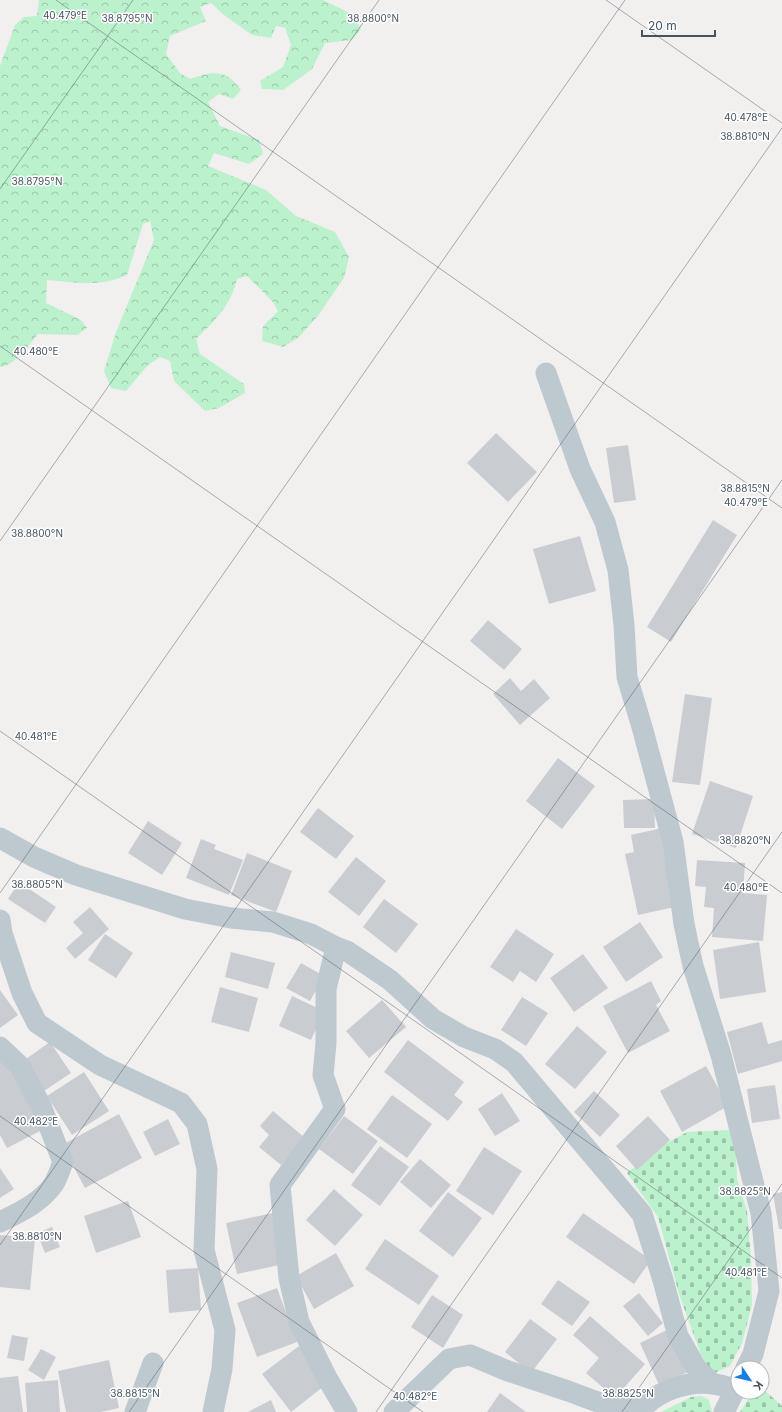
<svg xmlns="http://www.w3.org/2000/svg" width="782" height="1412" font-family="Inter,sans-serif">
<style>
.forest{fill:url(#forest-crowns)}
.cemetery{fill:url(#cemetery-stones)}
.building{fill:#c9cdd2}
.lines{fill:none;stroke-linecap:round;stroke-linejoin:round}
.minor{stroke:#bdc8cf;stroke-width:21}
.ticks{fill:none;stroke:#47545e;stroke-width:1;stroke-opacity:0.45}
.ticks-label{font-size:10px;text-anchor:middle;fill:#47545e;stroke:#fff;stroke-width:3;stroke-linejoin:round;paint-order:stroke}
</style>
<defs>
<pattern id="forest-crowns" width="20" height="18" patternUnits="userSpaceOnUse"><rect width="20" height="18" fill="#bcf1cd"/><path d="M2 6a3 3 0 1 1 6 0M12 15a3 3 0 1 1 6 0" fill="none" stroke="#9bc6aa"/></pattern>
<pattern id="cemetery-stones" width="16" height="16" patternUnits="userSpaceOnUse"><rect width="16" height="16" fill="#bcf1cd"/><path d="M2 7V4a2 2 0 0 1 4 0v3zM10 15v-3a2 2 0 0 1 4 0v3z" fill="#9bc6aa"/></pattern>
</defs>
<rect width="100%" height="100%" fill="#f2efef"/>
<path class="forest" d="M39,0H323L352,14L361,29L352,40L325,43L312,69L283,90L262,89L260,81L283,67L291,45L285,28L276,26L271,38L252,35L224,15L211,3L200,7L206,21L170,36L166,54L180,73L190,79C213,71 226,69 241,90L233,99L219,94L208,102L220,126L259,140L263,154L249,164L214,153L208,166L266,190L296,216L335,232L349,257L344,278L317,317L298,338L283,347L262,341L263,326L278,311L273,302L247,276L237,279C231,305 215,321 196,339L200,354L244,384L245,393L219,408L205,411L174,381L170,361L160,357L147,366L126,391L111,388L104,371L116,332L154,240L150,221L143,224L127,275C97,288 78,282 47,280L46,303L81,320L87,328L77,335L38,334C28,346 16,365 0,367V66L15,25L24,17L37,16Z"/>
<g class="cemetery">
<path d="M729,1130L736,1152L737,1179L747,1211L751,1258L752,1305L742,1343L730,1366L712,1374L700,1352L679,1294L658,1217L627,1173L660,1147L687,1132Z"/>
<path d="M762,1388L782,1406V1412H740L753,1392H762Z"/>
<path d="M701,1396L709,1400L712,1412H661L691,1397Z"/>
</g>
<g class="building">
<path d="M496,433L537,472L508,502L467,463Z"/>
<path d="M628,445L636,500L614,503L606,448Z"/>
<path d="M713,520L737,535L671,642L647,627Z"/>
<path d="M580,536L596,591L549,604L533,549Z"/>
<path d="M488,620L522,649L504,670L470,641Z"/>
<path d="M510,678L521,691L534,679L550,698L520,725L493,694Z"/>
<path d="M685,694L712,698L700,785L672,782Z"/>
<path d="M558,758L595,786L562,829L526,801Z"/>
<path d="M710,781L753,796L736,848L692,834Z"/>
<path d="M654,799L655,828H624L623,800Z"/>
<path d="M318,808L354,836L336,859L300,832Z"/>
<path d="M148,821L182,843L162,875L128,853Z"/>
<path d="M662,828L679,906L638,915L625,854L634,852L631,835Z"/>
<path d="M201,839L216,845L214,849L243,860L229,895L186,878Z"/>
<path d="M247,853L292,871L276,912L231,895Z"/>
<path d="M356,857L386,881L359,916L328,892Z"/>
<path d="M697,860L745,863L743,893L767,895L763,941L712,937L714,908L704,907L706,887L695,886Z"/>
<path d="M19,882L56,907L45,923L8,899Z"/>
<path d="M384,899L418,924L396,953L363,927Z"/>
<path d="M90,907L109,929L75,959L66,948L83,933L73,922Z"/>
<path d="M640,922L663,957L626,982L603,947Z"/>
<path d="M516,929L554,954L536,982L520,971L513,982L490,967Z"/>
<path d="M105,934L133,953L116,978L88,960Z"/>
<path d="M759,942L766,992L720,999L713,950Z"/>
<path d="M231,952L275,963L268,989L225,977Z"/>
<path d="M583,954L608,988L574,1012L550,978Z"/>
<path d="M301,963L324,976L310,1001L286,988Z"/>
<path d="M651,981L661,1001L656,1005L670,1031L628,1053L603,1006Z"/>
<path d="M220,987L258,998L249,1032L211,1022Z"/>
<path d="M0,990L18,1015L0,1028Z"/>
<path d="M292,996L324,1011L311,1040L279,1026Z"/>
<path d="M522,997L548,1013L526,1046L501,1030Z"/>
<path d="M382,1000L406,1027L369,1058L346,1031Z"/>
<path d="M762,1022L768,1044L782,1040V1061L738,1074L727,1032Z"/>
<path d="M577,1026L607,1052L575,1089L545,1064Z"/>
<path d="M408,1040L464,1082L454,1095L463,1102L448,1121L384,1072Z"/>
<path d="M50,1042L71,1073L44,1091L23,1061Z"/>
<path d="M3,1052L44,1129L7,1148L0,1135V1054Z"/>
<path d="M706,1066L728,1106L682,1132L660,1091Z"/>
<path d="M84,1072L109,1111L72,1135L47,1096Z"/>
<path d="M775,1085L780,1119L752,1123L747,1089Z"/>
<path d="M594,1091L620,1115L600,1137L574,1112Z"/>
<path d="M502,1093L520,1121L495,1136L478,1109Z"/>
<path d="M392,1095L432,1124L407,1158L367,1129Z"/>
<path d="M273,1111L304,1137L281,1165L259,1147L269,1135L260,1126Z"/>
<path d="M119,1114L142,1158L85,1188L62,1145Z"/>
<path d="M344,1116L378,1141L353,1174L319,1149Z"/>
<path d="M648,1116L670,1140L637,1170L616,1146Z"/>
<path d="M168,1119L180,1144L155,1156L143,1132Z"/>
<path d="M380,1146L409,1167L380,1206L351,1185Z"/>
<path d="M484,1147L522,1171L493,1215L456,1191Z"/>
<path d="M420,1159L451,1185L431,1208L400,1182Z"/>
<path d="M0,1168L14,1189L0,1198Z"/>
<path d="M334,1189L363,1215L335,1246L306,1220Z"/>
<path d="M448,1192L482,1218L453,1257L419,1231Z"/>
<path d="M782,1192V1229H779L773,1194Z"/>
<path d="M128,1201L141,1237L96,1253L84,1216Z"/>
<path d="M273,1213L284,1264L237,1274L226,1223Z"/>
<path d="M583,1213L651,1260L634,1284L566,1237Z"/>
<path d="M52,1227L60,1247L45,1253L37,1233Z"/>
<path d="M0,1235L35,1238L30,1290L0,1287Z"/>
<path d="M385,1239L439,1276L419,1305L365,1269Z"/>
<path d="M336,1253L354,1286L314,1309L296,1276Z"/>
<path d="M198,1268L201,1310L169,1313L166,1270Z"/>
<path d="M558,1280L590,1302L572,1326L541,1304Z"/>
<path d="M277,1288L297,1342L257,1357L237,1303Z"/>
<path d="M639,1293L663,1323L648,1336L623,1306Z"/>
<path d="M432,1295L463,1315L443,1348L411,1327Z"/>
<path d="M590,1316L645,1364L615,1398L586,1373L599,1358L573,1335Z"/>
<path d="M530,1319L557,1339L531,1373L505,1352Z"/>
<path d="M669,1329L688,1372L659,1385L640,1343Z"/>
<path d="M12,1335L28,1338L24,1361L7,1358Z"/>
<path d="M299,1346L328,1383L291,1412L262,1374Z"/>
<path d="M41,1349L56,1357L44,1380L28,1370Z"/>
<path d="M109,1360L119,1408L101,1412H66L58,1371Z"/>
<path d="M18,1376L23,1412H0V1378Z"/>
<path d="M58,1380L60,1412H27L25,1383Z"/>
<path d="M500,1393L526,1412H487Z"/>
<path d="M271,1400L276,1412H248Z"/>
</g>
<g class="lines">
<g class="minor">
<path d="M546,373L580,469L605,522L618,570L624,625L627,677L642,727L673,842L684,924L693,966L721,1055L761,1213L769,1291L753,1354L746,1368"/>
<path d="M0,838L34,857L76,875L185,909L231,918L273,922L311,934L336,947L347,951L390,980L433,1019L464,1037L495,1049L514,1062L642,1214L663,1280L678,1336L697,1369L713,1384"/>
<path d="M0,920L2,933L22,993L37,1023L100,1065L181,1103L197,1124L207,1169L204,1250L225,1330L222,1369L213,1412"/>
<path d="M336,947L326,989V1043L323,1075L335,1109L280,1185L289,1278L299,1322L327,1378L347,1412"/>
<path d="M0,1047L20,1066L41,1106L63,1162C60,1169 58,1178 53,1185C40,1203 20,1212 0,1222"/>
<path d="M135,1412L153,1363"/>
<path d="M394,1412L449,1359L470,1355L508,1371L568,1391L614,1408L646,1404"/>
<path d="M640,1412C655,1391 688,1380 714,1384C721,1385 728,1387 735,1389"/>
<path d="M724,1412L738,1384"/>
</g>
</g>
<path class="ticks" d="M56,0L782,508M606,0L782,123M0,189L133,0M0,346L782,893M0,541L379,0M0,731L782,1278M0,893L625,0M0,1116L423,1412M0,1245L782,128M129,1412L782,480M376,1412L782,832M622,1412L782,1184"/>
<g class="ticks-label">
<text x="65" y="19">40.479°E</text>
<text x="127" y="22">38.8795°N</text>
<text x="373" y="22">38.8800°N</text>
<text x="746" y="121">40.478°E</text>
<text x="745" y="140">38.8810°N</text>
<text x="37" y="185">38.8795°N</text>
<text x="36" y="355">40.480°E</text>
<text x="745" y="492">38.8815°N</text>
<text x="746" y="506">40.479°E</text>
<text x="37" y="537">38.8800°N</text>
<text x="36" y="740">40.481°E</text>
<text x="745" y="844">38.8820°N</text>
<text x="37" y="888">38.8805°N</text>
<text x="746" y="891">40.480°E</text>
<text x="36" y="1125">40.482°E</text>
<text x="745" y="1195">38.8825°N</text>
<text x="37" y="1240">38.8810°N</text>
<text x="746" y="1276">40.481°E</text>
<text x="135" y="1397">38.8815°N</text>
<text x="628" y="1397">38.8825°N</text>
<text x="415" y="1400">40.482°E</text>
</g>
<g transform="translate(750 1380) rotate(125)"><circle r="19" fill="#ffffff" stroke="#b5bbbf"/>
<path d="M0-3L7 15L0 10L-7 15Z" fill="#1280e9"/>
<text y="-6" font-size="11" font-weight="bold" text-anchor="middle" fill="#47545e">K</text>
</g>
<path d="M642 30v6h73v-6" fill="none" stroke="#47545e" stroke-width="2"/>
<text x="648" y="30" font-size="12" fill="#47545e" stroke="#ffffff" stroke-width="3" paint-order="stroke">20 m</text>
</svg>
